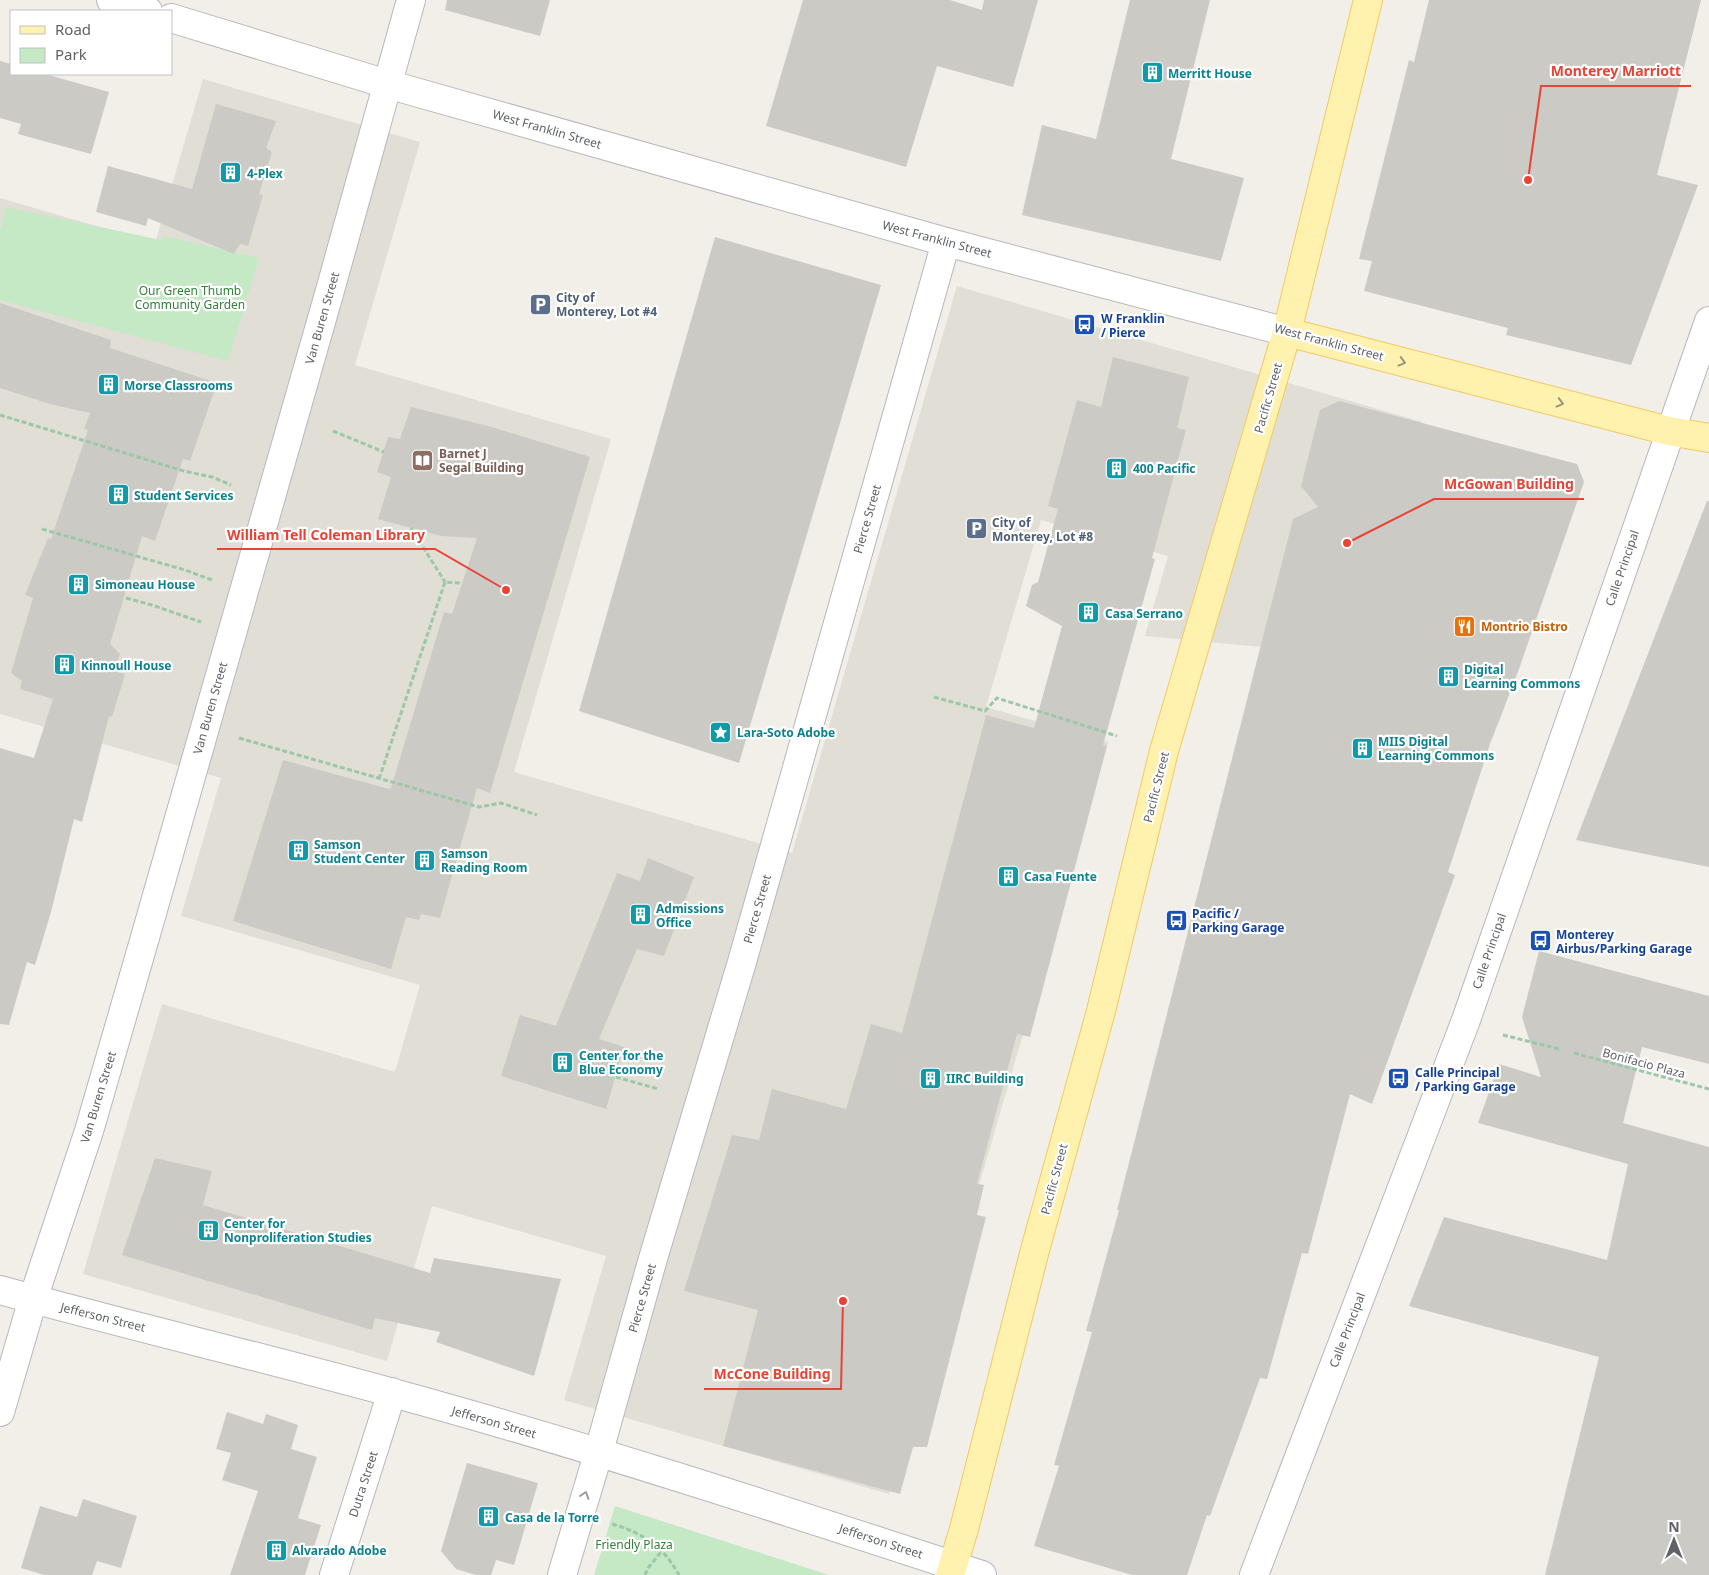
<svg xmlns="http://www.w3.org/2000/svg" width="1709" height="1575" font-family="'Noto Sans',sans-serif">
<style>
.education{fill:#e1ded6}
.green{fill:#c5e8c5}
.building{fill:#cccac5}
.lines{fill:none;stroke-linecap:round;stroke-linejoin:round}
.minor-casing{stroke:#b5b8bc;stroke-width:30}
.major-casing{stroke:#f2c960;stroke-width:30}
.path{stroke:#9cc7a9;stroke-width:3;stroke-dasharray:5 2.5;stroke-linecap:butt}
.minor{stroke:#fff;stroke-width:28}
.major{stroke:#fff2af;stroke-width:28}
.oneway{stroke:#979581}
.oneway2{stroke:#979a9d}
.labels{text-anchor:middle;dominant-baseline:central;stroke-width:4.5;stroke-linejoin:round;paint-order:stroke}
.culture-label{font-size:12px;font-weight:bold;fill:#0d838f;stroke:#fff;text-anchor:start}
.street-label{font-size:12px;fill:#5f6368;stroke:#fff}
.park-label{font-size:12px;fill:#348238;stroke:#fff}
.service-label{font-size:12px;font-weight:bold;fill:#4e5e75;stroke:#fff;text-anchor:start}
.transit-label{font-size:12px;font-weight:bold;fill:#164399;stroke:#fff;text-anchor:start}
.education-label{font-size:12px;font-weight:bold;fill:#785e54;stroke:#fff;text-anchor:start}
.food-label{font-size:12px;font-weight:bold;fill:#c56008;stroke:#fff;text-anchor:start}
.leader{fill:none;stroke:#ea4335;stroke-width:2}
.callout-dot{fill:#ea4335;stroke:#fff;stroke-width:2}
.callout-label{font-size:14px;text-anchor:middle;font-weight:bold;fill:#ea4335;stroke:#fff;stroke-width:4.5;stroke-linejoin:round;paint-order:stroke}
</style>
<rect width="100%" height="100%" fill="#f1efe8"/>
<path class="education" d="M203,79L420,142L355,365L611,439L514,772L792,853L957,286L1422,422L1398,509L1516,675L1499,722L1262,647L1145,636L1168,556L1041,520L986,707L1108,742L1107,746L889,1494L564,1400L606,1256L432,1206L387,1361L83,1274L162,1004L395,1072L420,985L181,916L221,778L0,714V198L155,243Z"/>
<g class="green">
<path d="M6,207L161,240L164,236L259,258L228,361L0,300V232Z"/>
<path d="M615,1506L829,1575H594Z"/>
</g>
<g class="building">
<path d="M447,0H550L540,36L445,10Z"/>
<path d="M803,0H950L982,10L984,0H1038L1013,87L937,66L906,167L766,126Z"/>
<path d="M1130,0H1210L1171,159L1244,178L1221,261L1022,215L1042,125L1096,139Z"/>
<path d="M1429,0H1701L1657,175L1698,185L1631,365L1506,335L1508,328L1364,291L1372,261L1359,259L1409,60L1414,62Z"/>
<path d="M0,61L11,64V74H45L109,92L91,154L18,134L21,124L0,118Z"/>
<path d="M216,104L276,121L266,148L272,152L259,194L263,195L248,246L240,244L234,254L148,218L146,226L96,212L108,166L192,189Z"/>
<path d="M715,237L881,285L739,763L579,711Z"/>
<path d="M0,303L111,340L110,348L217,383L190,461L183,459L155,541L142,536L110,644L120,654L114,671L125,674L112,717L109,716L82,822L74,819L51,912L35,965L27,962L9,1025L0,1024V748L34,758L53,699L20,689L22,681L11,673L33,598L25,595L48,538L51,539L88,430L84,429L90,413L50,404L0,388Z"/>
<path d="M1113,357L1189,377L1177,428L1186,430L1152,558L1155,559L1103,745L1107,746L1030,1037L1017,1034L977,1184L984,1185L977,1215L986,1217L927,1447H913L900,1494L723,1446L758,1310L684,1291L732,1135L759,1140L772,1089L846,1109L871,1024L902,1033L986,715L1034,728L1062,626L1026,606L1032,585L1038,582L1058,509L1048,506L1077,400L1101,407Z"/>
<path d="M1339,401L1577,464L1584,482L1519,669L1490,744L1448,872L1455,875L1372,1104L1350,1094L1308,1254L1302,1253L1267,1379L1260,1378L1210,1516L1207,1515L1187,1575H1132L1034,1546L1059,1466L1054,1465L1092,1332L1086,1331L1119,1210H1117L1293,519L1318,507L1301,486L1320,410Z"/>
<path d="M411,407L488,426L590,457L490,793L477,788L440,918L421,914L419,920L406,917L391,969L233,921L283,760L389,789L391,788L444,612L452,614L477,538L441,536L378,519L391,477L377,472L388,437L400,439Z"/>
<path d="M1707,501H1709V867L1576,840Z"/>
<path d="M648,858L694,877L664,956L637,949L599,1039L624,1047L606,1109L501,1076L520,1015L556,1026L617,873L640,881Z"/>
<path d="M1539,951L1709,996V1064L1642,1047L1623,1123L1709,1147V1575H1545L1599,1357L1409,1306L1444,1217L1607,1260L1628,1164L1478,1123L1499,1064L1541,1077L1522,1017Z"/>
<path d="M155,1158L212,1171L203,1205L430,1273L434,1258L561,1279L534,1376L436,1342L440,1332L375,1318L372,1330L122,1255Z"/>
<path d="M227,1412L263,1424L266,1414L298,1425L291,1449L317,1457L298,1518L321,1525L305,1575H230L258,1491L222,1480L231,1453L216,1449Z"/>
<path d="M467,1463L538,1483L514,1565L496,1560L491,1575H476L456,1569L441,1551Z"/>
<path d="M83,1499L137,1516L121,1568L97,1561L92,1575H44L21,1568L40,1506L77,1517Z"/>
</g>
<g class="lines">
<defs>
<g id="minor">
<path d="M111,0L148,11"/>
<path d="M171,18L387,84L946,242L1287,332"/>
<path d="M0,1290C130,1326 262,1357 393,1393C591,1447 786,1511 982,1575"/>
<path d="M0,1412L33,1299L89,1131L144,941L329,294L411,0"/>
<path d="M334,1575L392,1392"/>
<path d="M562,1575L599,1451L652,1262L742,962L946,242"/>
<path d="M1254,1575L1466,1020L1709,321"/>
</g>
<g id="major">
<path d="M1287,332L1669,431L1709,438"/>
<path d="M950,1575L964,1529L1035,1250L1101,1011L1164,751L1287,332L1368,0"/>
</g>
</defs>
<use href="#minor" class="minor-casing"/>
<use href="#major" class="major-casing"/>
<g class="path">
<path d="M0,415L184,471L212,477L231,485"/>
<path d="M333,431L384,452"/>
<path d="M411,528L445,582"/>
<path d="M42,529L185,570L212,580"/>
<path d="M126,598L152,605L201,622"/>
<path d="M934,697L985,711L997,698L1117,736"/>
<path d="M239,738L479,807L501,803L537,815"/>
<path d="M379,779L445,582L460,583"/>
<path d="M1503,1035L1559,1049"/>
<path d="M1574,1053L1709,1089"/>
<path d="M616,1077L658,1089"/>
<path d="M612,1524C643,1533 663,1546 679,1575"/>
<path d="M645,1575L648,1568L662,1551"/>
</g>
<use href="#minor" class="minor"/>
<use href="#major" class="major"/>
</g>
<defs><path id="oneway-chevron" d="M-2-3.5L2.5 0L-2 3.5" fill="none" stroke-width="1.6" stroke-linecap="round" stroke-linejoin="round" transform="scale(1.25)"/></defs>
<g class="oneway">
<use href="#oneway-chevron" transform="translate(1402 362) rotate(15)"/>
<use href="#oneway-chevron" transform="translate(1560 403) rotate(15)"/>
</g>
<use class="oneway2" href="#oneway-chevron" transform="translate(585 1495) rotate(-72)"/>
<defs>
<symbol id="building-square" viewBox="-11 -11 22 22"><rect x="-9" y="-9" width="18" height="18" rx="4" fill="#0f9aa8" stroke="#fff"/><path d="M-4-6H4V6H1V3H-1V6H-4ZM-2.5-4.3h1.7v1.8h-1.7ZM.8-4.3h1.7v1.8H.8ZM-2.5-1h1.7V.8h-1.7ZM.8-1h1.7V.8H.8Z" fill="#fff"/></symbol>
<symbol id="parking-square" viewBox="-11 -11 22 22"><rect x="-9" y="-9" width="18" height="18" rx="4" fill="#5c6f8a" stroke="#fff"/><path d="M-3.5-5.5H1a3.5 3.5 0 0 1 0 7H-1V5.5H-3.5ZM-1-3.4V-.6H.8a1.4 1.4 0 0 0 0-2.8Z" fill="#fff"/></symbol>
<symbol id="bus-square" viewBox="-11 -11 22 22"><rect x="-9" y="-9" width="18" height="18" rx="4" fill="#1a4fb4" stroke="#fff"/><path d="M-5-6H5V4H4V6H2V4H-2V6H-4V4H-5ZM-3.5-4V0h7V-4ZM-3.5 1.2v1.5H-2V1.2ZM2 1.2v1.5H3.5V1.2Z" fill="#fff"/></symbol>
<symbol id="library-square" viewBox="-11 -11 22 22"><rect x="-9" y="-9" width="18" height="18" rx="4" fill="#8d6e63" stroke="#fff"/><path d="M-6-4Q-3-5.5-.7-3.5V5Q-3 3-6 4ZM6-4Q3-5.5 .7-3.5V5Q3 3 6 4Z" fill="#fff"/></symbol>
<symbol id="restaurant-square" viewBox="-11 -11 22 22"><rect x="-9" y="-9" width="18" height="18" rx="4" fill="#e8710a" stroke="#fff"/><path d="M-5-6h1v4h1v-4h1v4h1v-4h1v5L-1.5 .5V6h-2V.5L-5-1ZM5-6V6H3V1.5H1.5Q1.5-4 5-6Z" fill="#fff"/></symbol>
<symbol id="sight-square" viewBox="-11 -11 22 22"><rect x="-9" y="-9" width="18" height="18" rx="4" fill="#0f9aa8" stroke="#fff"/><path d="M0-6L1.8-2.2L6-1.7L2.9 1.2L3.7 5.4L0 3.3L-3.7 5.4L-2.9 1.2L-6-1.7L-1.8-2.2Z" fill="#fff"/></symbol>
</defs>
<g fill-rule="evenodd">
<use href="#building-square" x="1140" y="60" width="25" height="25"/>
<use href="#building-square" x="218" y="160" width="25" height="25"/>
<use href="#parking-square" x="528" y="292" width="25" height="25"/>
<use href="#bus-square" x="1072" y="312" width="25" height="25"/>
<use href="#building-square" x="96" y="372" width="25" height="25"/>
<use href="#library-square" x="410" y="448" width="25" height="25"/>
<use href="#building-square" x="1104" y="456" width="25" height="25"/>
<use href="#building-square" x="106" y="482" width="25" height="25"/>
<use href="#parking-square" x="964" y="516" width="25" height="25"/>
<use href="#building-square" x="66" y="572" width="25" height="25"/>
<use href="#building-square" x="1076" y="600" width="25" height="25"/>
<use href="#restaurant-square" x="1452" y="614" width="25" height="25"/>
<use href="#building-square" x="52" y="652" width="25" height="25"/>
<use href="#building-square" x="1436" y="664" width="25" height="25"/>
<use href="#sight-square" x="708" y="720" width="25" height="25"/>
<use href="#building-square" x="1350" y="736" width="25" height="25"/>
<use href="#building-square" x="286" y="838" width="25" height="25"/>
<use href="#building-square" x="412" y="848" width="25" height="25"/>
<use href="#building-square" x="996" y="864" width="25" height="25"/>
<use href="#building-square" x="628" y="902" width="25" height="25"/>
<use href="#bus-square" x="1164" y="908" width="25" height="25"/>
<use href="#bus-square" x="1528" y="928" width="25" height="25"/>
<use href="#building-square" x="550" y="1050" width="25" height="25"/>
<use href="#building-square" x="918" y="1066" width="25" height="25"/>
<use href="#bus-square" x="1386" y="1066" width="25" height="25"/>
<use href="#building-square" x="196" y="1218" width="25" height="25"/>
<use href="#building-square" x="476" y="1504" width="25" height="25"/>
<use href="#building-square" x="264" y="1538" width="25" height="25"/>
</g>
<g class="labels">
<g class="culture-label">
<text x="1168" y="73">Merritt House</text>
<text x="247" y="173">4-Plex</text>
<text x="124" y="385">Morse Classrooms</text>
<text x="1133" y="468">400 Pacific</text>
<text x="134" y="495">Student Services</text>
<text x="95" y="584">Simoneau House</text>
<text x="1105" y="613">Casa Serrano</text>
<text x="81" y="665">Kinnoull House</text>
<text x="1464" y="669">Digital<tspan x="1464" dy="14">Learning Commons</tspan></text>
<text x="737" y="732">Lara-Soto Adobe</text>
<text x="1378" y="741">MIIS Digital<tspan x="1378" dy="14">Learning Commons</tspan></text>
<text x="314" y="844">Samson<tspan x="314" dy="14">Student Center</tspan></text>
<text x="441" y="853">Samson<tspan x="441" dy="14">Reading Room</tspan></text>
<text x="1024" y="876">Casa Fuente</text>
<text x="656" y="908">Admissions<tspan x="656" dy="14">Office</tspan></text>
<text x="579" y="1055">Center for the<tspan x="579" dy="14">Blue Economy</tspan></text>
<text x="946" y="1078">IIRC Building</text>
<text x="224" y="1223">Center for<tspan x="224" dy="14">Nonproliferation Studies</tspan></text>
<text x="505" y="1517">Casa de la Torre</text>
<text x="292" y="1550">Alvarado Adobe</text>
</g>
<g class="street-label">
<text transform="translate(547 129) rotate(16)">West Franklin Street</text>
<text transform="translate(937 239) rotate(15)">West Franklin Street</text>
<text transform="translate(322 318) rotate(-74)">Van Buren Street</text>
<text transform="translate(1329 342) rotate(15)">West Franklin Street</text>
<text transform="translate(1268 398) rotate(-74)">Pacific Street</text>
<text transform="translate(867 519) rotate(-74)">Pierce Street</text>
<text transform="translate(1622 568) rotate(-71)">Calle Principal</text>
<text transform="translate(210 708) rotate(-74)">Van Buren Street</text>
<text transform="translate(1156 787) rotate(-76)">Pacific Street</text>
<text transform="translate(757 909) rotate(-74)">Pierce Street</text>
<text transform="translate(1489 951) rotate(-71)">Calle Principal</text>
<text transform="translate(1644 1063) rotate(15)">Bonifacio Plaza</text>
<text transform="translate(98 1097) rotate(-73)">Van Buren Street</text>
<text transform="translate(1054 1179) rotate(-75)">Pacific Street</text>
<text transform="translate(642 1298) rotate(-74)">Pierce Street</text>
<text transform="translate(103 1317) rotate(14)">Jefferson Street</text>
<text transform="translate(1347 1330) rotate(-69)">Calle Principal</text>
<text transform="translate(494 1422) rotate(16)">Jefferson Street</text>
<text transform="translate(363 1484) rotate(-72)">Dutra Street</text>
<text transform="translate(881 1541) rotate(18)">Jefferson Street</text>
</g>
<g class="park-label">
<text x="190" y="290">Our Green Thumb<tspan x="190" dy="14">Community Garden</tspan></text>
<text x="634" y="1544">Friendly Plaza</text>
</g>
<g class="service-label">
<text x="556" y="297">City of<tspan x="556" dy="14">Monterey, Lot #4</tspan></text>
<text x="992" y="522">City of<tspan x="992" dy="14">Monterey, Lot #8</tspan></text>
</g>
<g class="transit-label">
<text x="1101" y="318">W Franklin<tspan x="1101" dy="14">/ Pierce</tspan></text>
<text x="1192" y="913">Pacific /<tspan x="1192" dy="14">Parking Garage</tspan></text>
<text x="1556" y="934">Monterey<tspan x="1556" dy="14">Airbus/Parking Garage</tspan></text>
<text x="1415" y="1072">Calle Principal<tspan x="1415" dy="14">/ Parking Garage</tspan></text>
</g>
<g class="education-label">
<text x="439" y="453">Barnet J<tspan x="439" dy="14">Segal Building</tspan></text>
</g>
<g class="food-label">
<text x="1481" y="626">Montrio Bistro</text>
</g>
</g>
<path class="leader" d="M1528 180L1541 86H1691M1347 543L1434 499H1584M506 590L435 549H217M843 1301L841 1389H704"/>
<g class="callout-dot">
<circle cx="1528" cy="180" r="5"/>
<circle cx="1347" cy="543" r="5"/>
<circle cx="506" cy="590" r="5"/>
<circle cx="843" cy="1301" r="5"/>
</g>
<g class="callout-label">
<text x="1616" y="76">Monterey Marriott</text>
<text x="1509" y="489">McGowan Building</text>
<text x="326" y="540">William Tell Coleman Library</text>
<text x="772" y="1379">McCone Building</text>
</g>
<rect x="10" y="10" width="162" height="65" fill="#ffffff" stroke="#bfc1c3"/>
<rect x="20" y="26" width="25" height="8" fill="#fff2af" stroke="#bfc1c3"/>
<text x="55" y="35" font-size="15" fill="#5f6368">Road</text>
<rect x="20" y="48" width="25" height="15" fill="#c5e8c5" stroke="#bfc1c3"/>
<text x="55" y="60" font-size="15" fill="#5f6368">Park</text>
<g transform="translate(1674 1540)" stroke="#ffffff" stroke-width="4" paint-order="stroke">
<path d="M0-4L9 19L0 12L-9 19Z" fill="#5f6368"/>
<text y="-8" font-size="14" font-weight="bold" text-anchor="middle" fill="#5f6368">N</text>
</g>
</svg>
